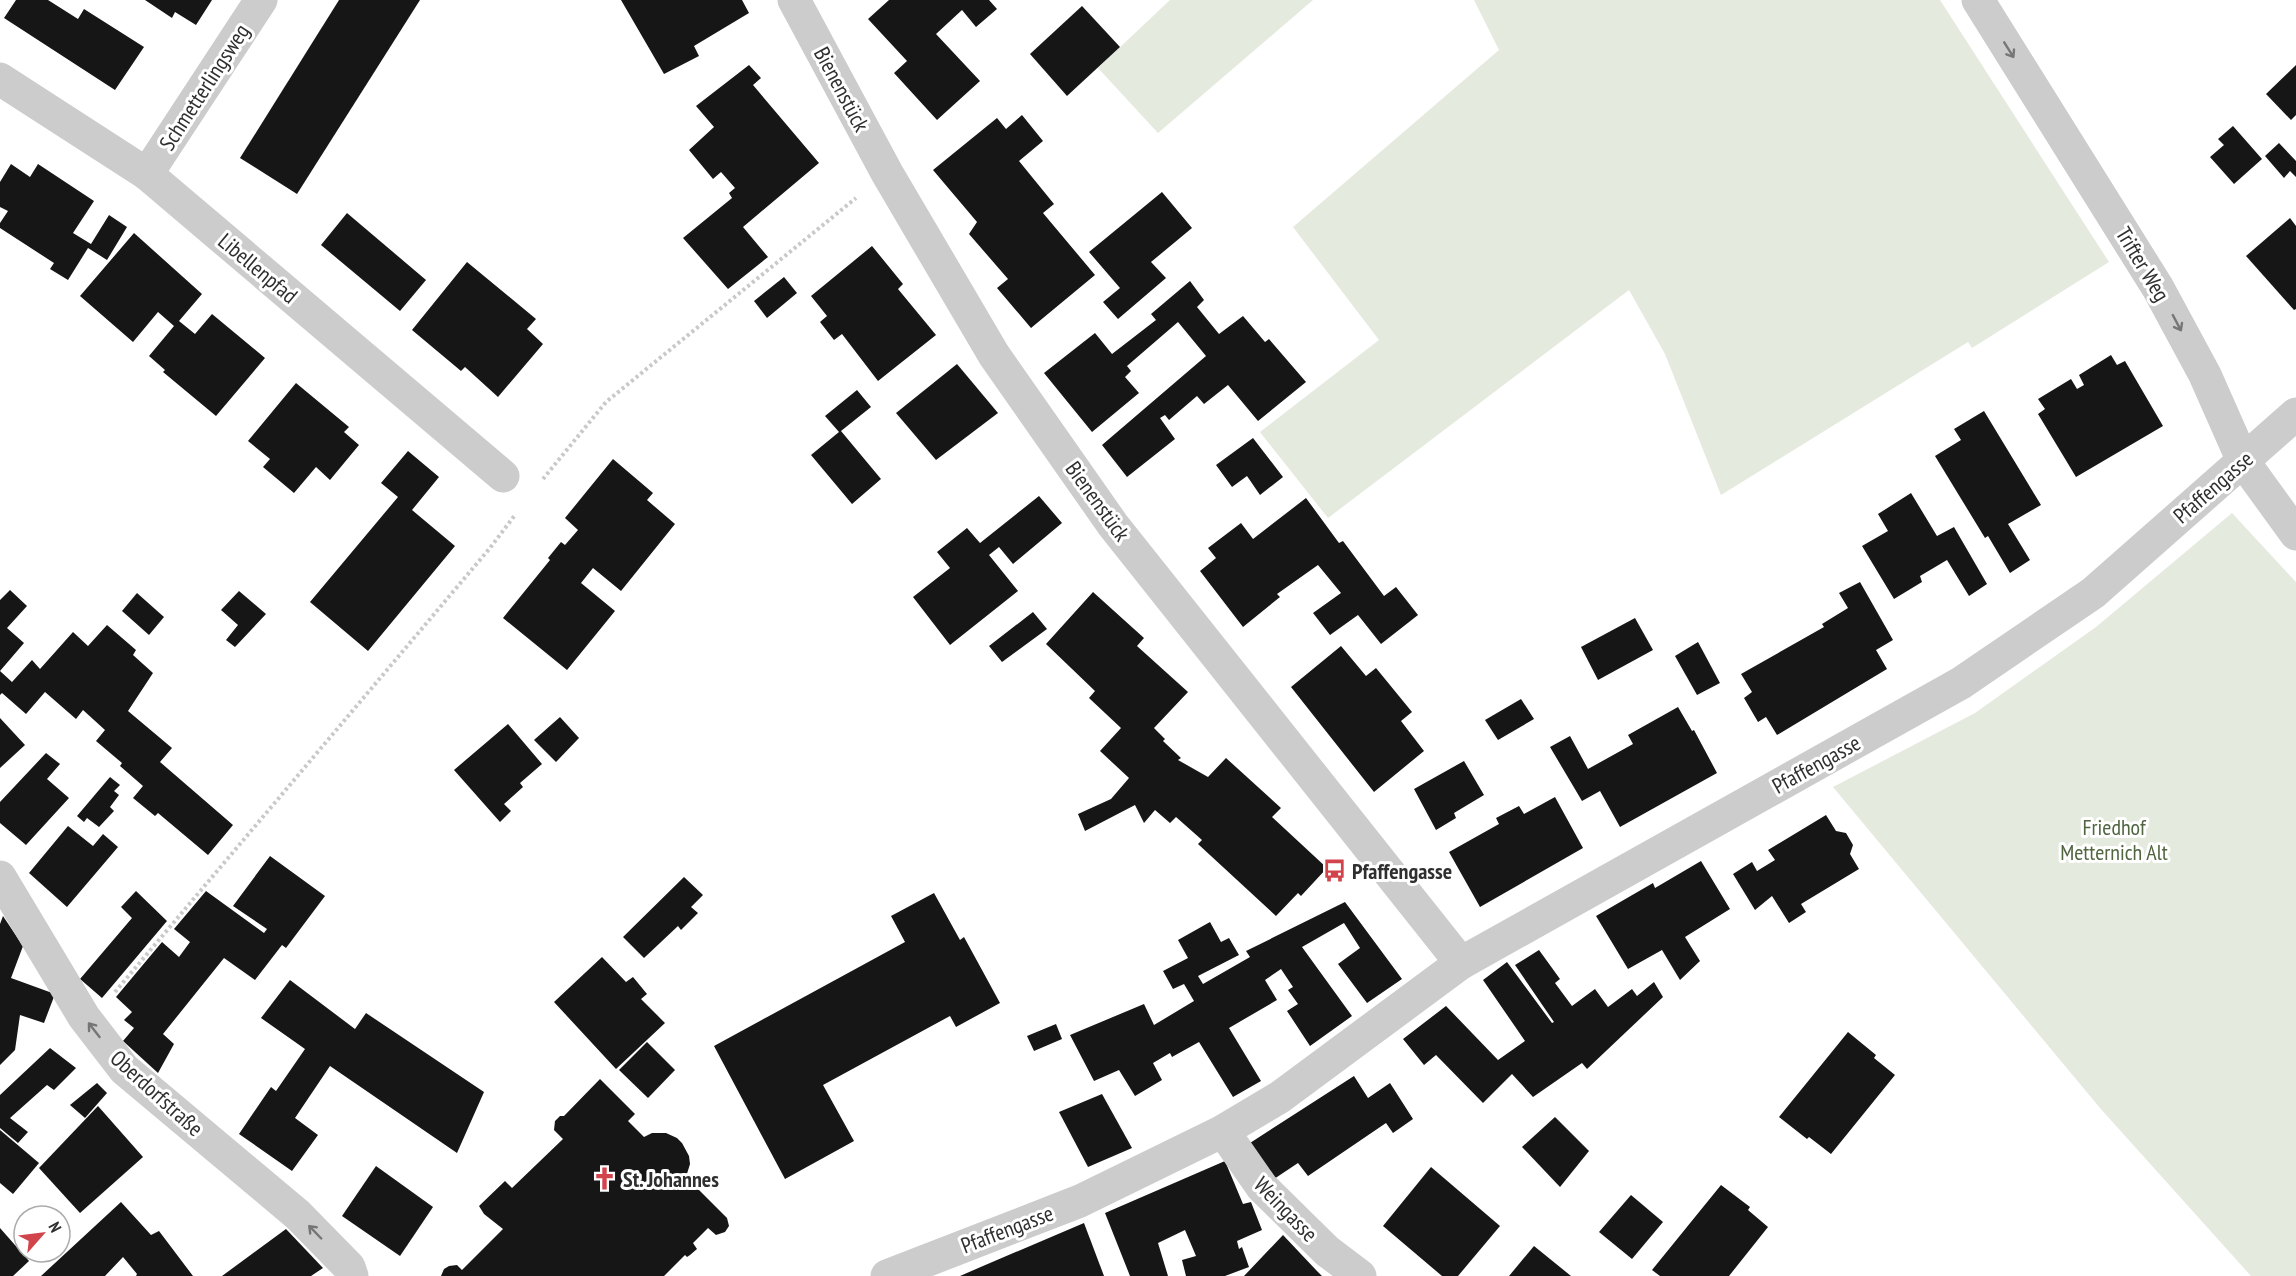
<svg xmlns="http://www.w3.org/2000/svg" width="2296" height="1276" font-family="'PT Sans Narrow',sans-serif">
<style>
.green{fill:#e4eade}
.building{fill:#161616}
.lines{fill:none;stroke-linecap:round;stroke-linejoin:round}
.path{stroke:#c9c9c9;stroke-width:4;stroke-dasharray:3 3;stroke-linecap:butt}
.street{stroke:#ccc;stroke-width:33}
.oneway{stroke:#767676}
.labels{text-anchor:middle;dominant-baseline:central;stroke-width:6;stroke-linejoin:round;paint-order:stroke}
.street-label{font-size:22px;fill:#2f2f2f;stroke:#fff}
.park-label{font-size:22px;fill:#516541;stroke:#fff}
.poi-label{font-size:22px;font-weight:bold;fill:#2f2f2f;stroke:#fff;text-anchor:start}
</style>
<rect width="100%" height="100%" fill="#fff"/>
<g class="green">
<path d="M1170,0H1313L1158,133L1098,68Z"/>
<path d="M1474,0H1940L2109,262L1972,348L1968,342L1721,495L1665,354L1629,290L1328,518L1260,432L1379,340L1293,227L1499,50Z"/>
<path d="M2232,513L2296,582V1276H2251L2100,1108L1833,787L1975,713L2096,627Z"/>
</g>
<g class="building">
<path d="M16,0H48L78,19L84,9L144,47L115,90L4,18Z"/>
<path d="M145,0H212L196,25L175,12L172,18Z"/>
<path d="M339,0H420L297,194L240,158Z"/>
<path d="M621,0H742L749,13L694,46L699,56L664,74Z"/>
<path d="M889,0H989L997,9L976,27L962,10L936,34L980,81L937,120L894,73L907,61L868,19Z"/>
<path d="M1082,6L1120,47L1067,96L1030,54Z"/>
<path d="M749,65L761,78L753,85L819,163L743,227L768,257L728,289L683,238L732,198L729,193L735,188L721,172L713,179L689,150L714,127L696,106Z"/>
<path d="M2296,65V115L2291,120L2266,94Z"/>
<path d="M1022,115L1043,141L1019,161L1054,204L1043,213L1095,275L1031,328L997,288L1008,279L969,234L977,222L933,170L997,118L1006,129Z"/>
<path d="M2233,126L2262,159L2234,184L2210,157L2224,145L2218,139Z"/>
<path d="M2279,143L2296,161V177L2290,171L2284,178L2265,156Z"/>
<path d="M11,164L30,177L38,164L94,201L73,233L91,244L109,215L127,227L107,260L88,248L68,280L50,269L54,263L0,228V223L8,211L0,207V182Z"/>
<path d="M1162,192L1192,228L1151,262L1166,278L1118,319L1103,302L1120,288L1089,252Z"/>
<path d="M347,213L426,280L400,311L321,245Z"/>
<path d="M2290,218L2296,226V309L2294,310L2246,256Z"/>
<path d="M134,233L202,294L179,321L195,334L212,314L265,358L216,416L163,372L165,370L149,356L174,326L158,312L133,342L80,296Z"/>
<path d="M872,246L903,284L898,289L936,335L878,381L842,334L834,340L820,322L827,316L811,296Z"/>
<path d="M467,262L536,319L527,329L543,344L498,397L465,367L461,371L412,330Z"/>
<path d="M784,277L797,293L767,318L754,301Z"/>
<path d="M1190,281L1204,300L1197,307L1219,334L1243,316L1265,342L1269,339L1306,382L1258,421L1228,385L1204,404L1197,396L1169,420L1165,415L1160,418L1175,439L1127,477L1102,445L1206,356L1178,322L1127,366L1131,371L1125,377L1139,393L1092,432L1044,373L1095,333L1112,354L1156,320L1151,314Z"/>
<path d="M2111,355L2117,365L2125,361L2163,426L2076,477L2038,414L2045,409L2038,399L2071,379L2077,389L2084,385L2079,375Z"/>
<path d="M957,364L998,413L936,460L896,413Z"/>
<path d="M296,383L349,427L344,432L359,445L330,480L316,467L294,493L263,467L270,459L248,441Z"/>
<path d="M857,390L871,407L841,431L881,479L852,504L811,455L839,432L825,416Z"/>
<path d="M1984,411L2041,505L2008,524L2030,560L2010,573L1988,536L1985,538L1935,456L1961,440L1954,429Z"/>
<path d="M1253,438L1283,477L1260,495L1247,476L1232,487L1216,465Z"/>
<path d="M408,451L439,477L412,510L455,546L368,651L310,602L398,497L381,483Z"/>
<path d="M613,459L653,493L647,500L675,524L621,591L593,568L581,583L615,611L567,670L503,618L550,560L548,558L561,542L565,545L578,530L565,518Z"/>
<path d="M1911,493L1937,536L1954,527L1987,584L1969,596L1947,560L1920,576L1922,582L1894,599L1862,546L1888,531L1878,514Z"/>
<path d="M1039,496L1062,523L1013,564L999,547L989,555L1018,591L950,645L913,597L950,568L937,552L967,528L980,543Z"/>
<path d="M1306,498L1339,543L1343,541L1384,596L1396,587L1418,615L1381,644L1358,615L1330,635L1313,613L1341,593L1318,565L1277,594L1280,597L1243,627L1200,571L1216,558L1208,548L1241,523L1253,539Z"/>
<path d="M1860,582L1893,640L1876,650L1887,669L1777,735L1766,717L1758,722L1744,698L1752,692L1741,674L1824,627L1822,624L1848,608L1839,593Z"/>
<path d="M10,590L27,606L7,628L24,643L0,671L12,682L32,660L40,669L73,632L88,646L107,625L136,650L133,655L153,673L128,711L172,748L160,762L233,825L208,855L158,813L155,816L133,798L143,786L120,766L122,763L96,741L105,730L83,710L76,719L45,692L26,714L2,693L0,695V600Z"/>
<path d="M239,591L266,614L235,647L226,640L238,625L221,610Z"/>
<path d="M1093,592L1144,638L1137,646L1188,692L1154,728L1165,739L1163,741L1181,758L1178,760L1208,777L1226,758L1281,808L1272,817L1327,868L1301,896L1298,893L1276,916L1198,844L1202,840L1176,817L1170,823L1155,810L1144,823L1135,805L1085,831L1078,814L1111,799L1129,778L1100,751L1121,728L1089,698L1095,691L1046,644Z"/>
<path d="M137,593L164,617L149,635L122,611Z"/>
<path d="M1033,612L1047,629L1002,662L989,646Z"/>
<path d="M1635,618L1653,650L1598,680L1581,647Z"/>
<path d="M1698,642L1720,683L1697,695L1675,656Z"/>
<path d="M1341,646L1366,676L1376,668L1412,712L1401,721L1424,751L1374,792L1291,687Z"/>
<path d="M1521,699L1534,719L1498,740L1485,720Z"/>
<path d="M1678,707L1692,731L1694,730L1717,773L1620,827L1600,791L1582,801L1550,747L1570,736L1588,769L1633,744L1628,735Z"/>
<path d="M560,717L579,738L556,762L534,740Z"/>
<path d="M0,718L25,745L0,768Z"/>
<path d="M508,724L542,764L520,783L523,787L504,804L511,811L500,822L454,770Z"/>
<path d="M46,753L60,764L47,779L69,798L26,845L0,823V802Z"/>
<path d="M1464,761L1484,795L1454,813L1456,818L1436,830L1414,789Z"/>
<path d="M110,777L120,785L114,791L119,795L110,807L114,811L99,827L87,818L84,822L77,816Z"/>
<path d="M1555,797L1583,848L1480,907L1449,852L1499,824L1496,818L1519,806L1524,814Z"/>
<path d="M1826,815L1836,831L1846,833L1853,845L1850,854L1859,869L1801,904L1806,912L1789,923L1772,896L1755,910L1733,874L1752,862L1757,871L1775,860L1768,850Z"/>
<path d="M68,826L93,846L103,834L118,847L67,907L29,873Z"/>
<path d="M270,856L325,896L286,948L282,945L255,980L224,958L163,1034L174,1044L158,1073L123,1041L134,1028L124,1020L132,1012L116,997L162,942L179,957L190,942L174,929L206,891L264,933L267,929L233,906Z"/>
<path d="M1701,861L1730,909L1685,937L1700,961L1680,980L1662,950L1628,969L1596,916L1653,883L1655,888Z"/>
<path d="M684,877L703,895L691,907L698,913L681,930L678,926L644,958L623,937Z"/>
<path d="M136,891L167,921L102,998L80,979L132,918L121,907Z"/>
<path d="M934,893L960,940L964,937L1000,1003L956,1027L950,1016L823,1085L854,1141L785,1179L714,1046L905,942L891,916Z"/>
<path d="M1345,902L1402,979L1367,1003L1338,964L1360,948L1344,923L1302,947L1352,1016L1310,1046L1287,1011L1298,1004L1288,990L1293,987L1281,969L1265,980L1277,1000L1229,1028L1261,1081L1233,1097L1199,1042L1172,1057L1170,1053L1153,1063L1162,1080L1135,1096L1119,1070L1094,1081L1070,1035L1144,1004L1154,1025L1194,1001L1184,984L1173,989L1163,971L1188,958L1178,940L1210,922L1221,942L1229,938L1239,955L1198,976L1203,984L1250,957L1246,951Z"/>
<path d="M3,916L23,946L11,978L55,994L44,1023L20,1015L15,1050L0,1065V924Z"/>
<path d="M1539,950L1560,979L1555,983L1572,1006L1595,989L1608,1007L1632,989L1637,996L1654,982L1663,997L1587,1069L1582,1063L1533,1097L1512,1074L1483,1103L1436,1055L1424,1065L1403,1039L1446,1006L1498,1060L1525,1041L1483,980L1507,962L1552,1023L1554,1022L1515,965Z"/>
<path d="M602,957L626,982L633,977L647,994L641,999L665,1023L616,1069L554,1002Z"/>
<path d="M290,980L355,1029L366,1013L484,1092L457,1153L330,1066L295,1118L318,1135L292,1171L239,1134L271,1087L276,1091L305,1049L261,1018Z"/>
<path d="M1056,1024L1062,1039L1034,1051L1027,1036Z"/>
<path d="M1848,1032L1876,1055L1874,1058L1895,1075L1831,1154L1809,1137L1807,1139L1779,1117Z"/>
<path d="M647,1042L675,1070L648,1098L619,1070Z"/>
<path d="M50,1048L76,1068L54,1090L47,1085L10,1118L28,1132L18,1143L0,1128V1095Z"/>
<path d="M1354,1076L1368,1098L1390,1083L1413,1119L1393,1133L1386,1123L1308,1176L1298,1163L1274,1179L1250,1143Z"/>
<path d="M600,1079L635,1114L628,1121L644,1137L652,1133H666L677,1138L682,1143L689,1156L690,1164L686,1177L727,1218L729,1226L725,1232L716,1235L708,1228L693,1243L697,1249L690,1255L687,1257L685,1255L664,1276H441L444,1269L449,1266L457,1265L462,1270L503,1229L484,1214L479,1206L505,1181L512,1188L563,1139L554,1130L555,1121L560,1116H564Z"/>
<path d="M97,1083L107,1093L85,1118L70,1105Z"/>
<path d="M1102,1094L1132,1148L1088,1167L1059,1112Z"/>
<path d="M98,1106L143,1157L80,1213L39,1168Z"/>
<path d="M1555,1117L1589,1151L1560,1187L1522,1147Z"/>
<path d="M0,1130L39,1163L13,1194L0,1183Z"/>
<path d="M1225,1161L1243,1204L1251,1202L1262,1230L1237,1241L1239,1249L1242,1247L1249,1267L1225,1276H1186L1182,1260L1196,1256L1185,1230L1158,1243L1168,1276H1130L1105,1213Z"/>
<path d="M376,1166L433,1207L400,1256L342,1216Z"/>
<path d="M1431,1167L1500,1226L1458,1276H1442L1383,1226Z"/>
<path d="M1721,1185L1750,1207L1748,1210L1768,1227L1729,1276H1660L1652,1270Z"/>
<path d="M1631,1195L1663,1222L1632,1259L1599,1232Z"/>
<path d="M121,1202L151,1235L159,1231L193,1276H136L137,1274L123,1257L105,1276H41Z"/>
<path d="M1084,1223L1104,1276H960L983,1266Z"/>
<path d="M0,1228L29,1261L13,1276H0Z"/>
<path d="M286,1229L323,1268L311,1276H222Z"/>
<path d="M1283,1235L1316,1270L1322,1276H1244Z"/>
<path d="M1534,1246L1571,1276H1509Z"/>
</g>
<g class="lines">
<g class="path">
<path d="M543,479L606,402L856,198"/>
<path d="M115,992L490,548L515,515"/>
</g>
<g class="street">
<path d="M794,0L887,173L994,355L1113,525L1461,963"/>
<path d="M1978,0L2158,288L2205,375L2243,461L2296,534"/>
<path d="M0,79L147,174L503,476"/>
<path d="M147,174L261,0"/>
<path d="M0,877L84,1017L124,1069L298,1215L349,1267L352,1276"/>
<path d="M1223,1131L1262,1187L1327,1251L1360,1276"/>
<path d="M887,1276L1080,1201L1223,1131L1280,1097L1461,963L1961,683L2093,593L2296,414"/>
</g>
</g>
<defs><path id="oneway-shaft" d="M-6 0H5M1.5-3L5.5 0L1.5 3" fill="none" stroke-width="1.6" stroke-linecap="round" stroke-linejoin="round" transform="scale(1.5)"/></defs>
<g class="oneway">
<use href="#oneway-shaft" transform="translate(2009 50) rotate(58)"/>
<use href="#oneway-shaft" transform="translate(2177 323) rotate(62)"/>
<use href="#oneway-shaft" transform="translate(94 1030) rotate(-128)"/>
<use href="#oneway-shaft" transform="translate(315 1232) rotate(-134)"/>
</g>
<defs>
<symbol id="bus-bare" viewBox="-9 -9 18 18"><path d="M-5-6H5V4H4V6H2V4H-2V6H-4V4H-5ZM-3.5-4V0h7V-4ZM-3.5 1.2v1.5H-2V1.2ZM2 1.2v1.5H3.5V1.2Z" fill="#d2444c" stroke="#fff" stroke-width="2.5" paint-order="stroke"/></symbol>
<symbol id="church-bare" viewBox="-9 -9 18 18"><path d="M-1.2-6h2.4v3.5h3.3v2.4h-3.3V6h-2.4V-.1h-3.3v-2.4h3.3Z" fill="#d2444c" stroke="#fff" stroke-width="2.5" paint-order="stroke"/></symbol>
</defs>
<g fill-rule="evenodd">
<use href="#bus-bare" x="1318" y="854" width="33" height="33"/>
<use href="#church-bare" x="588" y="1162" width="33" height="33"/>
</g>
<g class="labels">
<g class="street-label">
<text transform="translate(204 87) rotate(-57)">Schmetterlingsweg</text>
<text transform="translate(842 89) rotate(62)">Bienenstück</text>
<text transform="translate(2143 264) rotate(59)">Trifter Weg</text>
<text transform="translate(258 268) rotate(40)">Libellenpfad</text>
<text transform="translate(2213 487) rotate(-41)">Pfaffengasse</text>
<text transform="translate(1098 501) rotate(54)">Bienenstück</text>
<text transform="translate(1816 764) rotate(-29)">Pfaffengasse</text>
<text transform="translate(157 1093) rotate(42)">Oberdorfstraße</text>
<text transform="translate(1286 1209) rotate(46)">Weingasse</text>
<text transform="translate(1007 1229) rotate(-21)">Pfaffengasse</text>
</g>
<g class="park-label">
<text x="2114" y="827">Friedhof<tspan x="2114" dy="25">Metternich Alt</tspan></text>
</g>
<g class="poi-label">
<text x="1352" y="871">Pfaffengasse</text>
<text x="623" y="1179">St. Johannes</text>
</g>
</g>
<g transform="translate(42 1234) rotate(62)"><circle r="28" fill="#ffffff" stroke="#acacac" stroke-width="1.5"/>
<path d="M0-4.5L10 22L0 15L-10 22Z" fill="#d2444c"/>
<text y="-9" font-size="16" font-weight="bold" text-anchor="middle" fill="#2f2f2f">N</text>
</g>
</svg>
